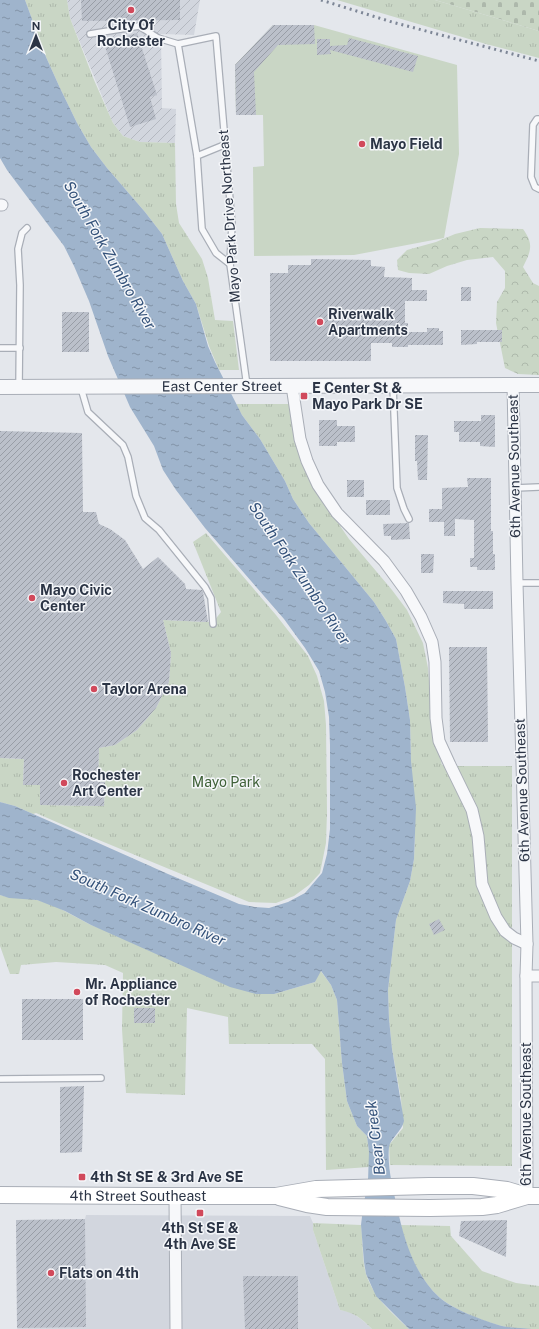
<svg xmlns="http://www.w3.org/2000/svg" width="539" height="1329" font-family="'Public Sans',sans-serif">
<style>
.built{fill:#d2d6de}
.industrial{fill:url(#industrial-furrows)}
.forest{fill:url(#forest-crowns)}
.cemetery{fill:url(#cemetery-stones)}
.park{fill:url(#park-tufts)}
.garden{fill:#c9d6c5}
.water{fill:url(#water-ripples)}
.building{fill:url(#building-hatch)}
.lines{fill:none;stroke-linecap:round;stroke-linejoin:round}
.service-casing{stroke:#a9aeb7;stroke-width:8}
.minor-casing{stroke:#a9aeb7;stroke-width:13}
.tertiary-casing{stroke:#a9aeb7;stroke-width:16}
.secondary-casing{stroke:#a9aeb7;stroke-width:18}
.service{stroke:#f7f8fa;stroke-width:5.5}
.minor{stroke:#f7f8fa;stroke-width:11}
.tertiary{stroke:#f7f8fa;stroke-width:14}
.secondary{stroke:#fff;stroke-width:16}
.rail{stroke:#7d8696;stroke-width:3;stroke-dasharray:2 4;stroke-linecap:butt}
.poi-dot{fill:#d1495b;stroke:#f4f6f9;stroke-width:1.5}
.labels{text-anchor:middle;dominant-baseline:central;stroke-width:3;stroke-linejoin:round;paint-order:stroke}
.poi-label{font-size:14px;font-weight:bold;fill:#2b3445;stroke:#f4f6f9;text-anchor:start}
.street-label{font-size:14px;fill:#2b3445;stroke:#f4f6f9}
.park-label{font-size:14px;fill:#3f6138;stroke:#f4f6f9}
.water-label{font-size:15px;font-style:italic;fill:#34527a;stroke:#f4f6f9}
</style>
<defs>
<pattern id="industrial-furrows" width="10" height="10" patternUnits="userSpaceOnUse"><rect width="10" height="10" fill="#d2d6de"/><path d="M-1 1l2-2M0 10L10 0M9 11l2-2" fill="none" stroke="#b4b8c0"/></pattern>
<pattern id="forest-crowns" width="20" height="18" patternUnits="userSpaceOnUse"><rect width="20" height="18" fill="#c9d6c5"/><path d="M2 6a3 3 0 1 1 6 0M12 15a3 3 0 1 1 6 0" fill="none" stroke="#adb8ab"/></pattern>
<pattern id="cemetery-stones" width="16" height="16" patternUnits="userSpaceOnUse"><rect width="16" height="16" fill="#c9d6c5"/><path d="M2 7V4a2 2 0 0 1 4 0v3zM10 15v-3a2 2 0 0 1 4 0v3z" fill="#adb8ab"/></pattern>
<pattern id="park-tufts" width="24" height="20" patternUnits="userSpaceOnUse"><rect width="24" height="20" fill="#c9d6c5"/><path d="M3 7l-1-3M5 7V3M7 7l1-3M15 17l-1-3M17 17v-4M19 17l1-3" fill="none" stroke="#adb8ab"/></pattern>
<pattern id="water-ripples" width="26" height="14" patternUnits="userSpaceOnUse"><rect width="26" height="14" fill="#9fb4cc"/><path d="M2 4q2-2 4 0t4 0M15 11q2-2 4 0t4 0" fill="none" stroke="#8293a7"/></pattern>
<pattern id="building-hatch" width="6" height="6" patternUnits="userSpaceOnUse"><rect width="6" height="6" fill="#bbc0ca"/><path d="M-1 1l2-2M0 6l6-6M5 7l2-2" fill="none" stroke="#989da6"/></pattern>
</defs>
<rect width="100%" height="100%" fill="#e4e7ec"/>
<path class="built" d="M86,1215L310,1216L313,1223V1230L340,1310L350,1312L361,1319L372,1329H17L85,1219Z"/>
<path class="industrial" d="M67,0H200L194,35L161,34L162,108L176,109L175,143L140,142L123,136L113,123L70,18Z"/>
<path class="forest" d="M480,228L523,229C534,244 531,251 523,267L533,283L539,286V375L518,374L505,368L496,323L497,302L505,288V271L493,257L467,260L447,266L429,274L409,273L398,270L397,260L407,250L436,242L455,234Z"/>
<path class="cemetery" d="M435,0H539V31Z"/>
<g class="park">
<path d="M25,0H67L70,18L94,80L113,123L123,136L140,142L175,143L176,204L179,223L202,259L208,278L215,320L233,321L239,370H219L209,346L196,304L183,281L162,234L145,212L107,168L91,147L77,123L60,88L46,57Z"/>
<path d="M337,0H435L539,31V58L486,44Z"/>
<path d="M236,404H290L293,433L302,463L313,486L349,539L392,590L407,610L423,643L428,668L433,731L442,765L457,766H512V1166L390,1165L389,1145L403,1128L401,1099L392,1049L389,1019L388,990L396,920L410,881L414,859L415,835L411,761L410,720L405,687L396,639L386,621L374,602L309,523L293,499L285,481L260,439L242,415Z"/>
<path d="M206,533L276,615L308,656L317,676L324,701L326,725L327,812L326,843L320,873L309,885L294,896L276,903L249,902L77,831L36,813L33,814L15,806L0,802V758L19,759L24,758L23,784L40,785V805L104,806L105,782L98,781L99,748L115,745L137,730L156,708L169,682L171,653L163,620L208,622L214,621L221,612L193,542Z"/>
<path d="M0,895C12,899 25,897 37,900C55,904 75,917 91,925L274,994L315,982L320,970L331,985L337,1000L342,1063L347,1101L357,1126L367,1136L369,1152V1167L326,1170L325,1059L312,1044H229L228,1017L187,1008L185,1095L126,1093L122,1029L123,973L105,965L56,962L21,965L19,974H10L0,946Z"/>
<path d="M313,1223L361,1225C363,1240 362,1260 366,1274C374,1298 391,1312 409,1329H372C361,1318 355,1313 340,1310L313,1230Z"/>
<path d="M401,1225L450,1226L451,1236L482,1271L516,1283L539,1286V1329C527,1329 514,1329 502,1326C485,1322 452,1309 439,1297C420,1280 406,1250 401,1225Z"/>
</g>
<path class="garden" d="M273,25H314L457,65L459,154L444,238L354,255L254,256L253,167L264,166L263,115H236L235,65Z"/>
<path class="water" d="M0,0H25L46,57L60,88L77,123L91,147L107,168L145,212L162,234L183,281L196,304L208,346L215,362L242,415L260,439L285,481L293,499L309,523L374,602L386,621L396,639L405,687L410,720L411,761L416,808L414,859L410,881L396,920L388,990L389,1019L392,1049L404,1121C402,1131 390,1139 389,1147C387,1167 393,1188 397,1207C404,1239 414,1274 439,1297C452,1309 484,1321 502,1326C512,1328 523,1328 532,1329H409L376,1296L366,1274L364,1262L361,1225L363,1208L368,1181L369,1152L367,1136L357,1126L347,1101L342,1063L337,1000L331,985L321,971L315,982L274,994H256L230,987L91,925L65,911L37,900L9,898L0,895V802L15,806L49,821L168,874L239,904L255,907L269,908L288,902L305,893L322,873L327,854L330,829V745L329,717L325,692L319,671L305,648L284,619L205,528L176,490L163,470L154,446L130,407L108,356L89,301L74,266L64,246L7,170L0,158Z"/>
<g class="building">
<path d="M81,0H180V20L82,21Z"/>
<path d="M273,25H314L315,44L278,45L254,72L256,115H236L235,65Z"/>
<path d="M137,33L157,95L150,97L156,119L130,127L104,43Z"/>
<path d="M349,38L418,56L413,72L330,50L331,54L317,55V39H330V46L347,45Z"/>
<path d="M311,259L371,260V266L385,267L384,277L412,278V290H427V301H405V323H408V332H427V328H439V331H443V345H408V347H392V343H371V361H270V273H288V265H311Z"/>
<rect x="461" y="287" width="10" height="14"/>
<rect x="62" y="312" width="27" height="40"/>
<path d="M461,330H502V342H477V344L461,345Z"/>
<path d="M481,415H495V447L480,446V442H459V432H454V421H481Z"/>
<path d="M319,420H337V426H355V442H337V446H319Z"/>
<path d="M0,431L82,433L83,512H96L99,524L110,529L125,540L143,569L158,557L185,584L186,589L202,590L203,592L208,622L163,620L171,653L169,682L156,708L137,730L115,745L99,748L98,782H105L104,806L40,805V785H23L24,759L0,758Z"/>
<path d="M415,435H428L427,480H418L417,461H415Z"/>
<path d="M467,478H491V531H493V554H495V570H477V567H470V558H474V520L455,519V536H444V522H429V509H442V488L468,487Z"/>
<rect x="347" y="480" width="17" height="17"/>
<rect x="366" y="500" width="24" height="15"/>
<path d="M409,523L410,539L391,540V536H384L383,524Z"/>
<path d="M421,554H434L433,573H421Z"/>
<path d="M443,591H493V609H464V604L443,603Z"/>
<path d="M449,647H487L488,742H450Z"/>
<path d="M439,919L445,930L434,935L429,924Z"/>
<rect x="22" y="999" width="61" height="41"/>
<rect x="134" y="1008" width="21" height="15"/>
<path d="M84,1086L82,1152L60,1153V1087Z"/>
<path d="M85,1219L86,1327L17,1328L16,1220Z"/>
<path d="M507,1220L506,1257L459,1236L461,1221Z"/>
<path d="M243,1276H298V1329H245Z"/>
</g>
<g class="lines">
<defs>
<g id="service">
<path d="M90,34L139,26L158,38L178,44L216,36L232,224L230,264L247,386"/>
<path d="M178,44L197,156"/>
<path d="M539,119H537L533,125L531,177L535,187L539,189"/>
<path d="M224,145L197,156L202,229L216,253L230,264"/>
<path d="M0,348H20"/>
<path d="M393,386L397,488L404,509L409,519"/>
<path d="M19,387L20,285L18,249L22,233L27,228"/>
<path d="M81,388L88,412L123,445L128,457L136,496L145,518L159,530L205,587L211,598L213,624"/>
<path d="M515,488L539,487"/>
<path d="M517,583H539"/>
<path d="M0,1079L101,1078"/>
</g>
<g id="minor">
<path d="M0,205H2"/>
<path d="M513,384L517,583L527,944L526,976L527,1196"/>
<path d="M292,386L300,439L307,461L318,485L337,513L384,561L406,591L421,617L432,642L435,662L436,718L439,741L450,765L472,810L478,836L482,884L496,917L505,931L514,938L527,944"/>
<path d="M526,976H539"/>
<path d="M175,1196L176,1329"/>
</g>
<g id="tertiary">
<path id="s1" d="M0,387L539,385"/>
</g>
<g id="secondary">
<path id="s2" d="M0,1195L147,1196H276L316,1189L429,1186H473L507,1190L527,1196H539"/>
<path d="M279,1197L307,1204L327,1207L430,1208L482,1207L497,1205L527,1196"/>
</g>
</defs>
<use href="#service" class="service-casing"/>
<use href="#minor" class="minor-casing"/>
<use href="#tertiary" class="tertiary-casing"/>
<use href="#secondary" class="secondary-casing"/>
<use href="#service" class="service"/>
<use href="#minor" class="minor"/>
<use href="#tertiary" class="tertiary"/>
<use href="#secondary" class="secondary"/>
<path class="rail" d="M321,0L392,22L539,61"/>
</g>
<g class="poi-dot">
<circle cx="131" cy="10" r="4"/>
<circle cx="362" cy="144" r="4"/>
<circle cx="320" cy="322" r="4"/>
<rect x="300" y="392" width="8" height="8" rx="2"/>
<circle cx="32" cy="598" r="4"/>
<circle cx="94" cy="689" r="4"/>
<circle cx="64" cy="783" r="4"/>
<circle cx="77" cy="992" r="4"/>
<rect x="78" y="1173" width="8" height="8" rx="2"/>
<rect x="196" y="1209" width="8" height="8" rx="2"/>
<circle cx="51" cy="1273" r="4"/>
</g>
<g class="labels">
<g class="poi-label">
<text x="131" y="25" text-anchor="middle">City Of<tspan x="131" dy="16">Rochester</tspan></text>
<text x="370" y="144">Mayo Field</text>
<text x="328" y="314">Riverwalk<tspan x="328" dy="16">Apartments</tspan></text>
<text x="312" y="388">E Center St &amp;<tspan x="312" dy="16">Mayo Park Dr SE</tspan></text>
<text x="40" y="590">Mayo Civic<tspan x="40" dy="16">Center</tspan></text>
<text x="102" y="689">Taylor Arena</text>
<text x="72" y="775">Rochester<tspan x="72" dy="16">Art Center</tspan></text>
<text x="85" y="984">Mr. Appliance<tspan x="85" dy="16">of Rochester</tspan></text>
<text x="90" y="1177">4th St SE &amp; 3rd Ave SE</text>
<text x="200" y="1228" text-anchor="middle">4th St SE &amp;<tspan x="200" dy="16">4th Ave SE</tspan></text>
<text x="59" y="1273">Flats on 4th</text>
</g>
<g class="street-label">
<text transform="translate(229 216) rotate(-94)">Mayo Park Drive Northeast</text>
<text stroke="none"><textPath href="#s1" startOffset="222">East Center Street</textPath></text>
<text transform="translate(514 466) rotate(-91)">6th Avenue Southeast</text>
<text transform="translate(522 790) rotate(-92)">6th Avenue Southeast</text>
<text transform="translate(526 1114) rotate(-90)">6th Avenue Southeast</text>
<text stroke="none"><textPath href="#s2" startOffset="138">4th Street Southeast</textPath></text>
</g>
<g class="park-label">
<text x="226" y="782">Mayo Park</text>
</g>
<g class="water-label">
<text transform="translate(110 255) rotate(60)">South Fork Zumbro River</text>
<text transform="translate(300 573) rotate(56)">South Fork Zumbro River</text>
<text transform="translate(148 907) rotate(24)">South Fork Zumbro River</text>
<text transform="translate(375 1138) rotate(-97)">Bear Creek</text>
</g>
</g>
<g transform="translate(36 36)" stroke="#f4f6f9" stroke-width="3" paint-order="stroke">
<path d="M0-3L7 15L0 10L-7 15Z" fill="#2b3445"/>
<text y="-6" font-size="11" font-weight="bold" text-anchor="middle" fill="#2b3445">N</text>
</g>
</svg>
